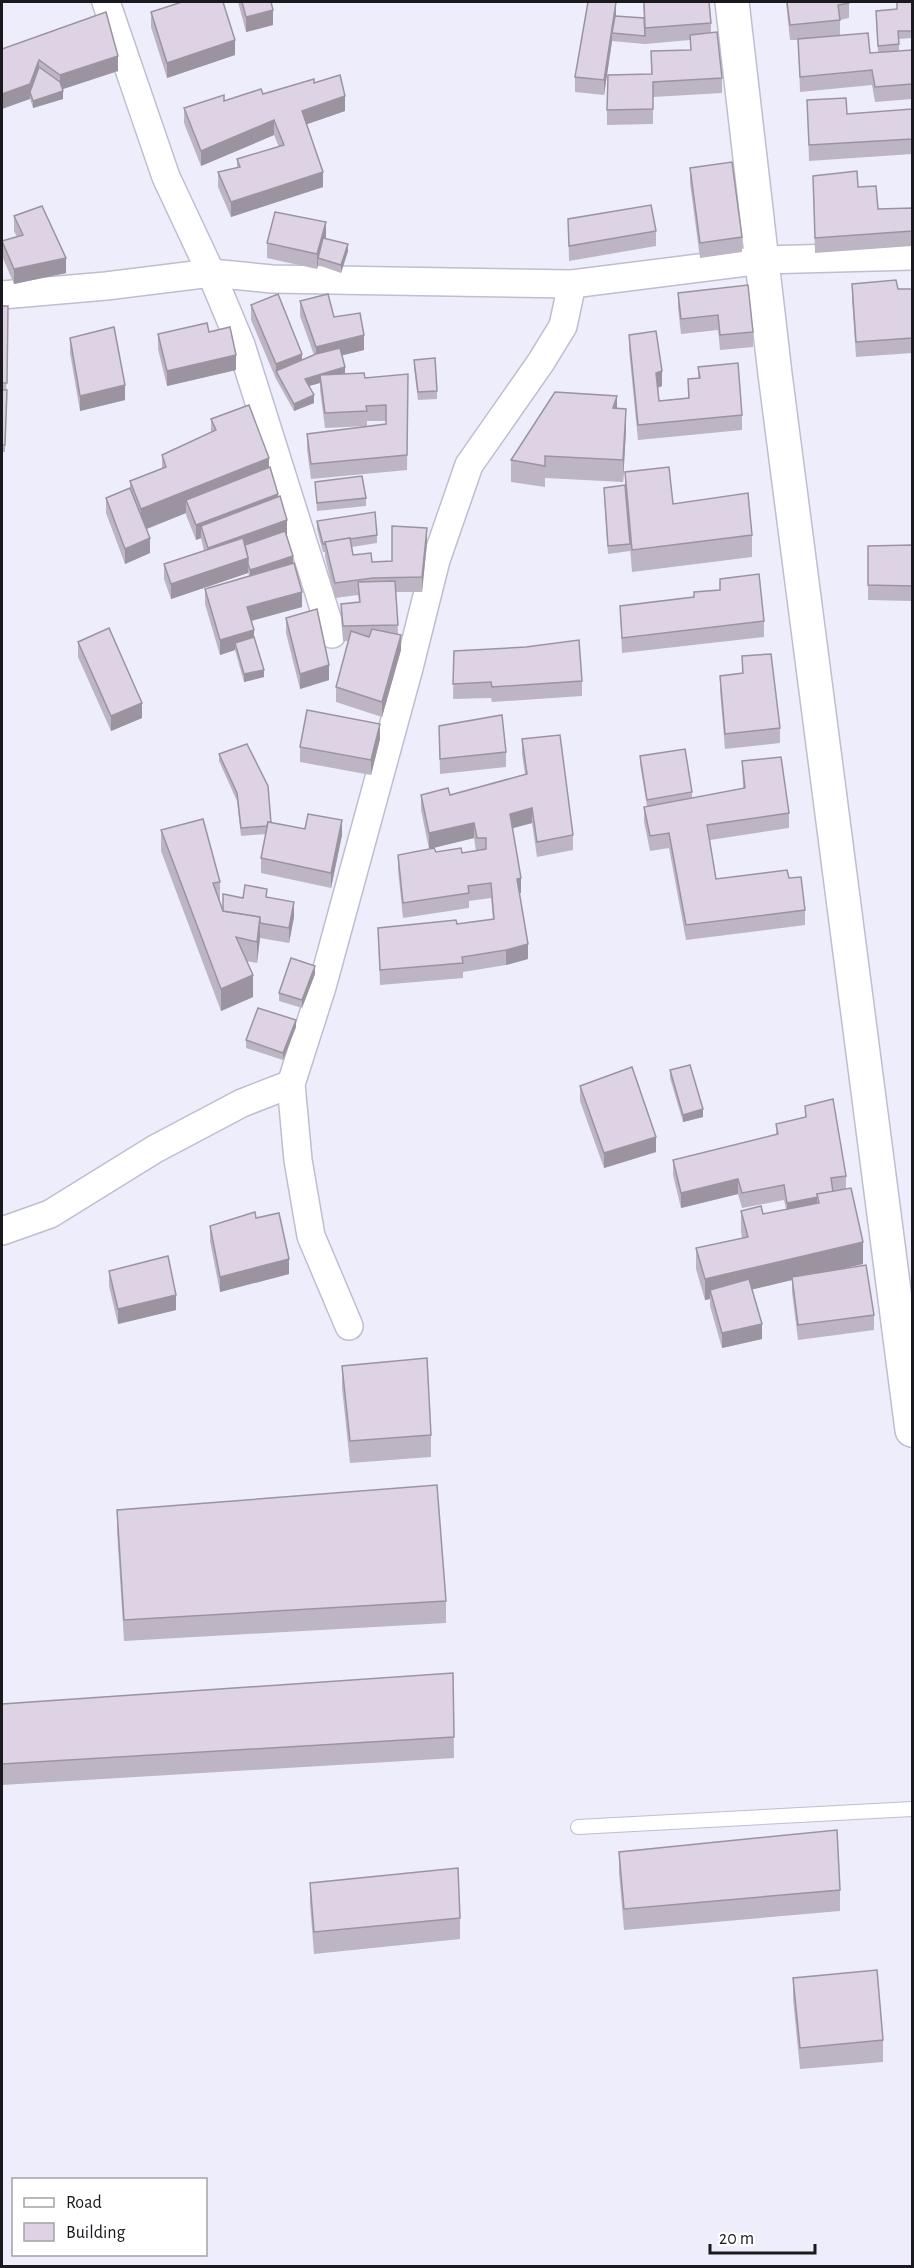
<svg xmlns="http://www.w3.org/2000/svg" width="914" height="2268" font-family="'Alegreya Sans',sans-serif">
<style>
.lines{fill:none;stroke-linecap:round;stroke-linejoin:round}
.service-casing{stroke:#bebed0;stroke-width:16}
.minor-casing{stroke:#bebed0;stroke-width:30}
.secondary-casing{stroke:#bebed0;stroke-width:36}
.service{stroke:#fff;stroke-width:14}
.minor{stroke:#fff;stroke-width:27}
.secondary{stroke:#fff;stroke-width:33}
.wall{fill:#beb5c4}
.shaded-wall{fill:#9b94a0}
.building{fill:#ddd3e4;stroke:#9b94a0;stroke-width:1.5}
</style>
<rect width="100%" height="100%" fill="#ededfc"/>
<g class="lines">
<defs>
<path id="service" d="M578,1827L912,1809"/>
<g id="minor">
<path d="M106,2L166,177L211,273L241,345L332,634"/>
<path d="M2,295L106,286L211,273L272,279L572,284L762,260L912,256"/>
<path d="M2,1231L50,1214L155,1149L242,1103L291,1084"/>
<path d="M349,1326L311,1236L298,1160L291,1084L322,987L409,668L436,560L469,465L541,362L563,326L572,284"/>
</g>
<path id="secondary" d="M732,2L775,374L912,1430"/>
</defs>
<use href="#service" class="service-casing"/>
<use href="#minor" class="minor-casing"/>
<use href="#secondary" class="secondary-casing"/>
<use href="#service" class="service"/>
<use href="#minor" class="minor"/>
<use href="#secondary" class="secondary"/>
</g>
<g class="wall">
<path d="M238,2H271L273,25L246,32Z"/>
<path d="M643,2L711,23V33L722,78V93L653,97V124L607,125V110L652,74L651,51L690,50V40L645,44L612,41L604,95L575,92V77L616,16L644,18Z"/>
<path d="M786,2H849V18L840,20V35L870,53L878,52L876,19L912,2V38L899,39V51L912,50V99L875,102L872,85L800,92L798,40H790Z"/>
<path d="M151,12L235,55L167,78L151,27Z"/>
<path d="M2,49L118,71L63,89V99L33,108L30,99Z"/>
<path d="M314,83L345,111L307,124L323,187L231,217L218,187V172L237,168V159L279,147L274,135L201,166L184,123V108L263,94Z"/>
<path d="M807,100L847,114L912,109V154L809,161Z"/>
<path d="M690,168L742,237V252L700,258L690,183Z"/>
<path d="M813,176L858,187L878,209L912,208V246L815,253Z"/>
<path d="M14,216L66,273L14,284L2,256V241L17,237L14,231Z"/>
<path d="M568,219L656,231V246L569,261Z"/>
<path d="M326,239L348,251L341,273L318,265L317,269L267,258V243Z"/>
<path d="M852,284L898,289H912V353L856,357L852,299Z"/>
<path d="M678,293L753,332V347L720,350L718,330L681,334L678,308Z"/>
<path d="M300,301L334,317L364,350L342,355L345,374L365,378L408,374L407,470L311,479L307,449V434L386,424V421H367V426L325,428L320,390V383L309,386L314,403L294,411L276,379L251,320V305L302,360L314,355L300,316Z"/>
<path d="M2,306H8L5,452H2Z"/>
<path d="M209,332L236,370L167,386L158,349V334Z"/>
<path d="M629,335L662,386L658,388L659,401L688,398V379L698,378V367L742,415V430L638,440L629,350Z"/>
<path d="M70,338L125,400L80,411L70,353Z"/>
<path d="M414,360L437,391V399L418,400L414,368Z"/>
<path d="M211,419L269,468L278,497L302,607L251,621L254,637L264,677L244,682L235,650L220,655L205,604V589L249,576L248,572V573L171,599L164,579V564L204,551L201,538L196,540L186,515V513L147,529L150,553L125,564L106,513V498L130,488V481L162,469V455L211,433Z"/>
<path d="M626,430L623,482L545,478V487L511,482V460Z"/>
<path d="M625,472L673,504L752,535V557L632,572L630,548V551L608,554L604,495V488L625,485Z"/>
<path d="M315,482L366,498V506L317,511Z"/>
<path d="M317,521L377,535V543L352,547L353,555L372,562L392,561L427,543L422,592H396L398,634L401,650L382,717L336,702V687L349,641H343L341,619V604L359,602L358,595L335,598L325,557V552H323L317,529Z"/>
<path d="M912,545V601L868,600V546Z"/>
<path d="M720,579L764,621V637L622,653L620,606L694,597V592L720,590Z"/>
<path d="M286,618L329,680L300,689L286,633Z"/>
<path d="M78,642L142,718L111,731L78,657Z"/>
<path d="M454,651L582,681V696L492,702L491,698L453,699Z"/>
<path d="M742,656L780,728V743L725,749L720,691V676L742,674Z"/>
<path d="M439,726L506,752V767L440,774Z"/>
<path d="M380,739L371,775L300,762V747Z"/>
<path d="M522,739L573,835V850L537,857L532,823L512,828L521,893L519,894L528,959L506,965L463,972V978L380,985L378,928L457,924L493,920L491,898L469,901V908L403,918L398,870V855L436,852L462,853L476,851L474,838L429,849L421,810V795H450L525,774L522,754Z"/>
<path d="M219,754L271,823L342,835L331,888L261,873V858L266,834L241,836L237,801L219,761Z"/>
<path d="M640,756L692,792V798L743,788L742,761L789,813V828L710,840L716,879L789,878L805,910V925L686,940L669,848L650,851L644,822V807L647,806L640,764Z"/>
<path d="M161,830L220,882V903L223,910L243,898L267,897L294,917L289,943L260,938L257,963L246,961L253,997L221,1011L161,851Z"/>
<path d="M315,974L302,1008L279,1001V993Z"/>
<path d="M296,1027L283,1060L246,1048V1040Z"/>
<path d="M670,1070L703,1117L683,1122L670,1078Z"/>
<path d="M580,1086L656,1152L604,1168L580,1101Z"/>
<path d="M805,1106L846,1176V1189L863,1264L843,1268L874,1315V1330L798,1340L792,1292V1280L752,1289L762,1339L722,1348L710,1306V1299L705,1300L696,1269V1248L742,1238L741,1232V1211L763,1214L786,1209L784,1200L742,1208L738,1194L681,1208L673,1175V1160L776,1135V1124L805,1117Z"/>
<path d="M256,1218L289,1274L220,1292L210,1241V1226Z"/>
<path d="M109,1271L176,1310L118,1324L109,1286Z"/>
<path d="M342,1366L431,1435V1457L350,1463L342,1388Z"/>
<path d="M117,1510L446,1601V1623L124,1641L117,1531Z"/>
<path d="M453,1673L454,1758L2,1785V1704Z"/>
<path d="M619,1852L840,1890V1911L624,1930L619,1873Z"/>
<path d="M310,1883L460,1918V1939L314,1954L310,1904Z"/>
<path d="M793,1978L883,2040V2062L800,2069L793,1999Z"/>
</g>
<g class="shaded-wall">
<path d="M616,2V15L613,34L612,33V41L604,95V80Z"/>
<path d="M273,10V25L246,32V17Z"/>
<path d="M235,40V55L167,78V63Z"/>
<path d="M118,56V71L60,90V75Z"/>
<path d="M39,60V75L30,92V99L2,109V94Z"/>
<path d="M63,91V99L33,108V101Z"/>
<path d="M345,96V111L302,126V111Z"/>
<path d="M274,120V135L201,166V151Z"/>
<path d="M323,172V187L231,217V202Z"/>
<path d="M326,222V237L320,258H318V265L317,269V254Z"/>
<path d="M348,244V251L341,273V265Z"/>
<path d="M66,258V273L14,284V269Z"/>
<path d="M364,335V350L316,362V347Z"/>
<path d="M302,354V369L276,371V364Z"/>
<path d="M236,355V370L167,386V371Z"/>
<path d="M345,367V375H320V383L305,387V379Z"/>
<path d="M662,371V386L656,388V373Z"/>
<path d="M125,385V400L80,411V396Z"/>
<path d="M314,395V403L294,411V404Z"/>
<path d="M617,396V417L613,408Z"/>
<path d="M626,409V430L623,482V460Z"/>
<path d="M269,458V480L186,500V513L141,531V509Z"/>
<path d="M278,494V509L201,526V538L196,540V525Z"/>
<path d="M287,520V535L208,563V548Z"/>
<path d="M427,528V543L422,592V577Z"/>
<path d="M150,538V553L125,564V549Z"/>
<path d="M293,556V564L250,578V570Z"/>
<path d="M248,558V573L171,599V584Z"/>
<path d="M302,592V607L247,622V607Z"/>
<path d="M254,630V645L235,643V650L220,655V640Z"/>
<path d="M401,635V650L382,717V702Z"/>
<path d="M329,665V680L300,689V674Z"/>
<path d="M264,670V677L244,682V674Z"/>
<path d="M142,703V718L111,731V716Z"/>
<path d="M380,724V739L371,775V760Z"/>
<path d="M532,808V823L510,829V814Z"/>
<path d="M342,820V835L331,888V873Z"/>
<path d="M474,823V838L429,849V833Z"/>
<path d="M521,878V893L517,894V879Z"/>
<path d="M294,902V917L289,943V928Z"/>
<path d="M260,917V938L257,963V942Z"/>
<path d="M528,944V959L506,965V950Z"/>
<path d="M315,966V974L302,1008V1000Z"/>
<path d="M253,975V997L221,1011V989Z"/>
<path d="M296,1020V1027L283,1060V1053Z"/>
<path d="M703,1109V1117L683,1122V1115Z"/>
<path d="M656,1137V1152L604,1168V1153Z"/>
<path d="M738,1179V1194L681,1208V1193Z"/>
<path d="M817,1197V1212L787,1218V1203Z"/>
<path d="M863,1242V1264L792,1280V1277V1280L712,1299L710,1290V1299L705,1300V1279Z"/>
<path d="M289,1259V1274L220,1292V1277Z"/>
<path d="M176,1295V1310L118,1324V1309Z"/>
<path d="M762,1324V1339L722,1348V1333Z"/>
</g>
<g class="building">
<path d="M182,2H223L235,40L167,63L151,12Z"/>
<path d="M242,2H271L273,10L246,17Z"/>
<path d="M588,2H616L604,80L575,77Z"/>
<path d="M644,2H709L711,23L645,28Z"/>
<path d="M787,2H849V3L838,5L840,20L790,25Z"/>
<path d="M897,2H912V31H898L899,44L878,46L876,11L897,9Z"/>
<path d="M106,12L118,56L60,75L39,60L30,84L2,94V49Z"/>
<path d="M615,16L644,18L645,36L612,33Z"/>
<path d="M717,32L722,78L653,82V109L607,110L608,75L652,74L651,51L691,50L690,35Z"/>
<path d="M868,33L870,53L912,50V84L875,87L872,70L800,77L798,39Z"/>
<path d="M39,67L60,82L63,91L33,101L30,92Z"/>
<path d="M340,75L345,96L302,111L323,172L231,202L218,172L240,167L237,159L284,145L274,120L201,151L184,108L224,95V101L261,89L263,94L314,79V83Z"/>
<path d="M846,98L847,114L912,109V139L809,145L807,100Z"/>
<path d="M732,162L742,237L700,243L690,168Z"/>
<path d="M857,171L858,187L876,186L878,209L912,208V231L815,238L813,176Z"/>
<path d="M651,205L656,231L569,246L568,219Z"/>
<path d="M42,206L66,258L14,269L2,241L23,235L14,216Z"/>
<path d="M275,212L326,222L317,254L267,243Z"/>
<path d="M323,238L348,244L341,265L318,258Z"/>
<path d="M896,280L898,289H912V338L856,342L852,284Z"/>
<path d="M748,285L753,332L720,335L718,315L681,319L678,293Z"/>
<path d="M278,294L302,354L276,364L251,305Z"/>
<path d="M328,294L334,317L360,313L364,335L316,347L300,301Z"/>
<path d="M2,306H8L7,383H2Z"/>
<path d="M207,323L209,332L230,327L236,355L167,371L158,334Z"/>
<path d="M114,327L125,385L80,396L70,338Z"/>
<path d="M656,331L662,371L656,373L659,401L689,398L688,379L700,378L698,367L738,363L742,415L638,425L629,335Z"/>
<path d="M340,348L345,367L305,379L314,395L294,404L276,371L316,354Z"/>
<path d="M435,358L437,391L418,392L414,360Z"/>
<path d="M364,373L365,378L408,374L407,455L311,464L307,434L386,424V405L366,406L367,411L325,413L320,375Z"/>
<path d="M2,390H7L5,445H2Z"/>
<path d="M555,392L617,396L613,408L626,409L623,460L545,456V466L511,460Z"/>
<path d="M249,405L269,458L141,509L130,481L166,467L162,455L216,430L211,419Z"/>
<path d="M270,467L278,494L196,525L186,500Z"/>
<path d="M669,467L673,504L748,493L752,535L632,550L625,472Z"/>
<path d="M362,476L366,498L317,503L315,482Z"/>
<path d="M625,485L630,544L608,546L604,488Z"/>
<path d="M130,488L150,538L125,549L106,498Z"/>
<path d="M280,496L287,520L208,548L201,526Z"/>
<path d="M375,512L377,535L350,539V538L325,542L326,544H323L317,521Z"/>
<path d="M392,526L427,528L422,577L373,578L335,583L325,542L350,538L353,555L371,553L372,562L392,561Z"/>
<path d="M285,531L293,556L250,570L248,564V558L245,545Z"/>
<path d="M243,538L248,558L171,584L164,564Z"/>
<path d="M912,545V586L868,585V546Z"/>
<path d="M294,563L302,592L247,607L254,630L220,640L205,589Z"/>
<path d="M759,574L764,621L622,638L620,606L694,597V592L720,590V579Z"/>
<path d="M395,581L398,625L343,626L341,604L360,602L358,582Z"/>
<path d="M317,609L329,665L300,674L286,618Z"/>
<path d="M109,628L142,703L111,716L78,642Z"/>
<path d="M372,629L401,635L382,702L336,687L351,631L369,637Z"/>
<path d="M254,637L264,670L244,674L235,643Z"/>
<path d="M579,640L582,681L492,687L491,682L453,684L454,651L526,647Z"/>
<path d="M771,654L780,728L725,734L720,676L743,673L742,656Z"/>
<path d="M307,710L380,724L371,760L300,747Z"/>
<path d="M502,715L506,752L440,759L439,726Z"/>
<path d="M560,735L573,835L537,842L532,808L510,814L521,878L517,879L528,944L506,950L462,957L463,963L380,970L378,928L456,920L457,924L494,919L491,883L468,886L469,893L403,903L398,855L434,848L436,852L461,848L462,853L486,849V838H477L474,823L429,833L421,795L448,788L450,795L527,774L522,739Z"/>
<path d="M247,744L268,786L271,823L268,822L267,826L241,828L237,793L219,754Z"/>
<path d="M685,749L692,792L647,800L640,756Z"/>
<path d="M781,757L789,813L707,825L716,879L787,870L789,878L801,877L805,910L686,925L669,833L650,836L644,807L745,788L742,761Z"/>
<path d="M308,814L342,820L331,873L261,858L268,822L305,829Z"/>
<path d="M203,819L220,882L213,883L223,911L260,917L257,942L236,937L253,975L221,989L161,830Z"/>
<path d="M245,885L267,889L266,897L294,902L289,928L260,923V917L223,911V894L243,898Z"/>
<path d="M291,958L315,966L302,1000L279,993Z"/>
<path d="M258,1008L296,1020L283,1053L246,1040Z"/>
<path d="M690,1065L703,1109L683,1115L670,1070Z"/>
<path d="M632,1067L656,1137L604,1153L580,1086Z"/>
<path d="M833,1099L846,1176L831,1178L833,1192L817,1194L818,1197L787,1203L784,1185L742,1193L738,1179L681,1193L673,1160L778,1134L776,1124L806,1117L805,1106Z"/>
<path d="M851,1188L863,1242L705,1279L696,1248L748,1237L741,1211L761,1206L763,1214L819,1203L817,1194Z"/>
<path d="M255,1212L256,1218L279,1213L289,1259L220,1277L210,1226Z"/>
<path d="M168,1256L176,1295L118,1309L109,1271Z"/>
<path d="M866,1265L874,1315L798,1325L792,1277Z"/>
<path d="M749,1279L762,1324L722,1333L710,1290Z"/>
<path d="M427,1358L431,1435L350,1441L342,1366Z"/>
<path d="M437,1485L446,1601L124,1620L117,1510Z"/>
<path d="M453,1673L454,1737L2,1764V1704Z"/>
<path d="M837,1830L840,1890L624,1909L619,1852Z"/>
<path d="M458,1868L460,1918L314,1932L310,1883Z"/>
<path d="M877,1970L883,2040L800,2048L793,1978Z"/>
</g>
<rect width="914" height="2268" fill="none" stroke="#19191f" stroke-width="6"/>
<rect x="12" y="2178" width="195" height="78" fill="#ffffff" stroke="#a3a3a5" stroke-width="1.5"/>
<rect x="24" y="2198" width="30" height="9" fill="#ffffff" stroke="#a3a3a5" stroke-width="1.5"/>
<text x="66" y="2208" font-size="18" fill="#19191f">Road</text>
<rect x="24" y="2223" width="30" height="18" fill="#ddd3e4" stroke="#a3a3a5" stroke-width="1.5"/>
<text x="66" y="2238" font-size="18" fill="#19191f">Building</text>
<path d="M710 2244v9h105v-9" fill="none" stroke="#19191f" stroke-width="3"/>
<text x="719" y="2244" font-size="18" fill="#19191f" stroke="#ffffff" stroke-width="4.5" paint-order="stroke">20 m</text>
</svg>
